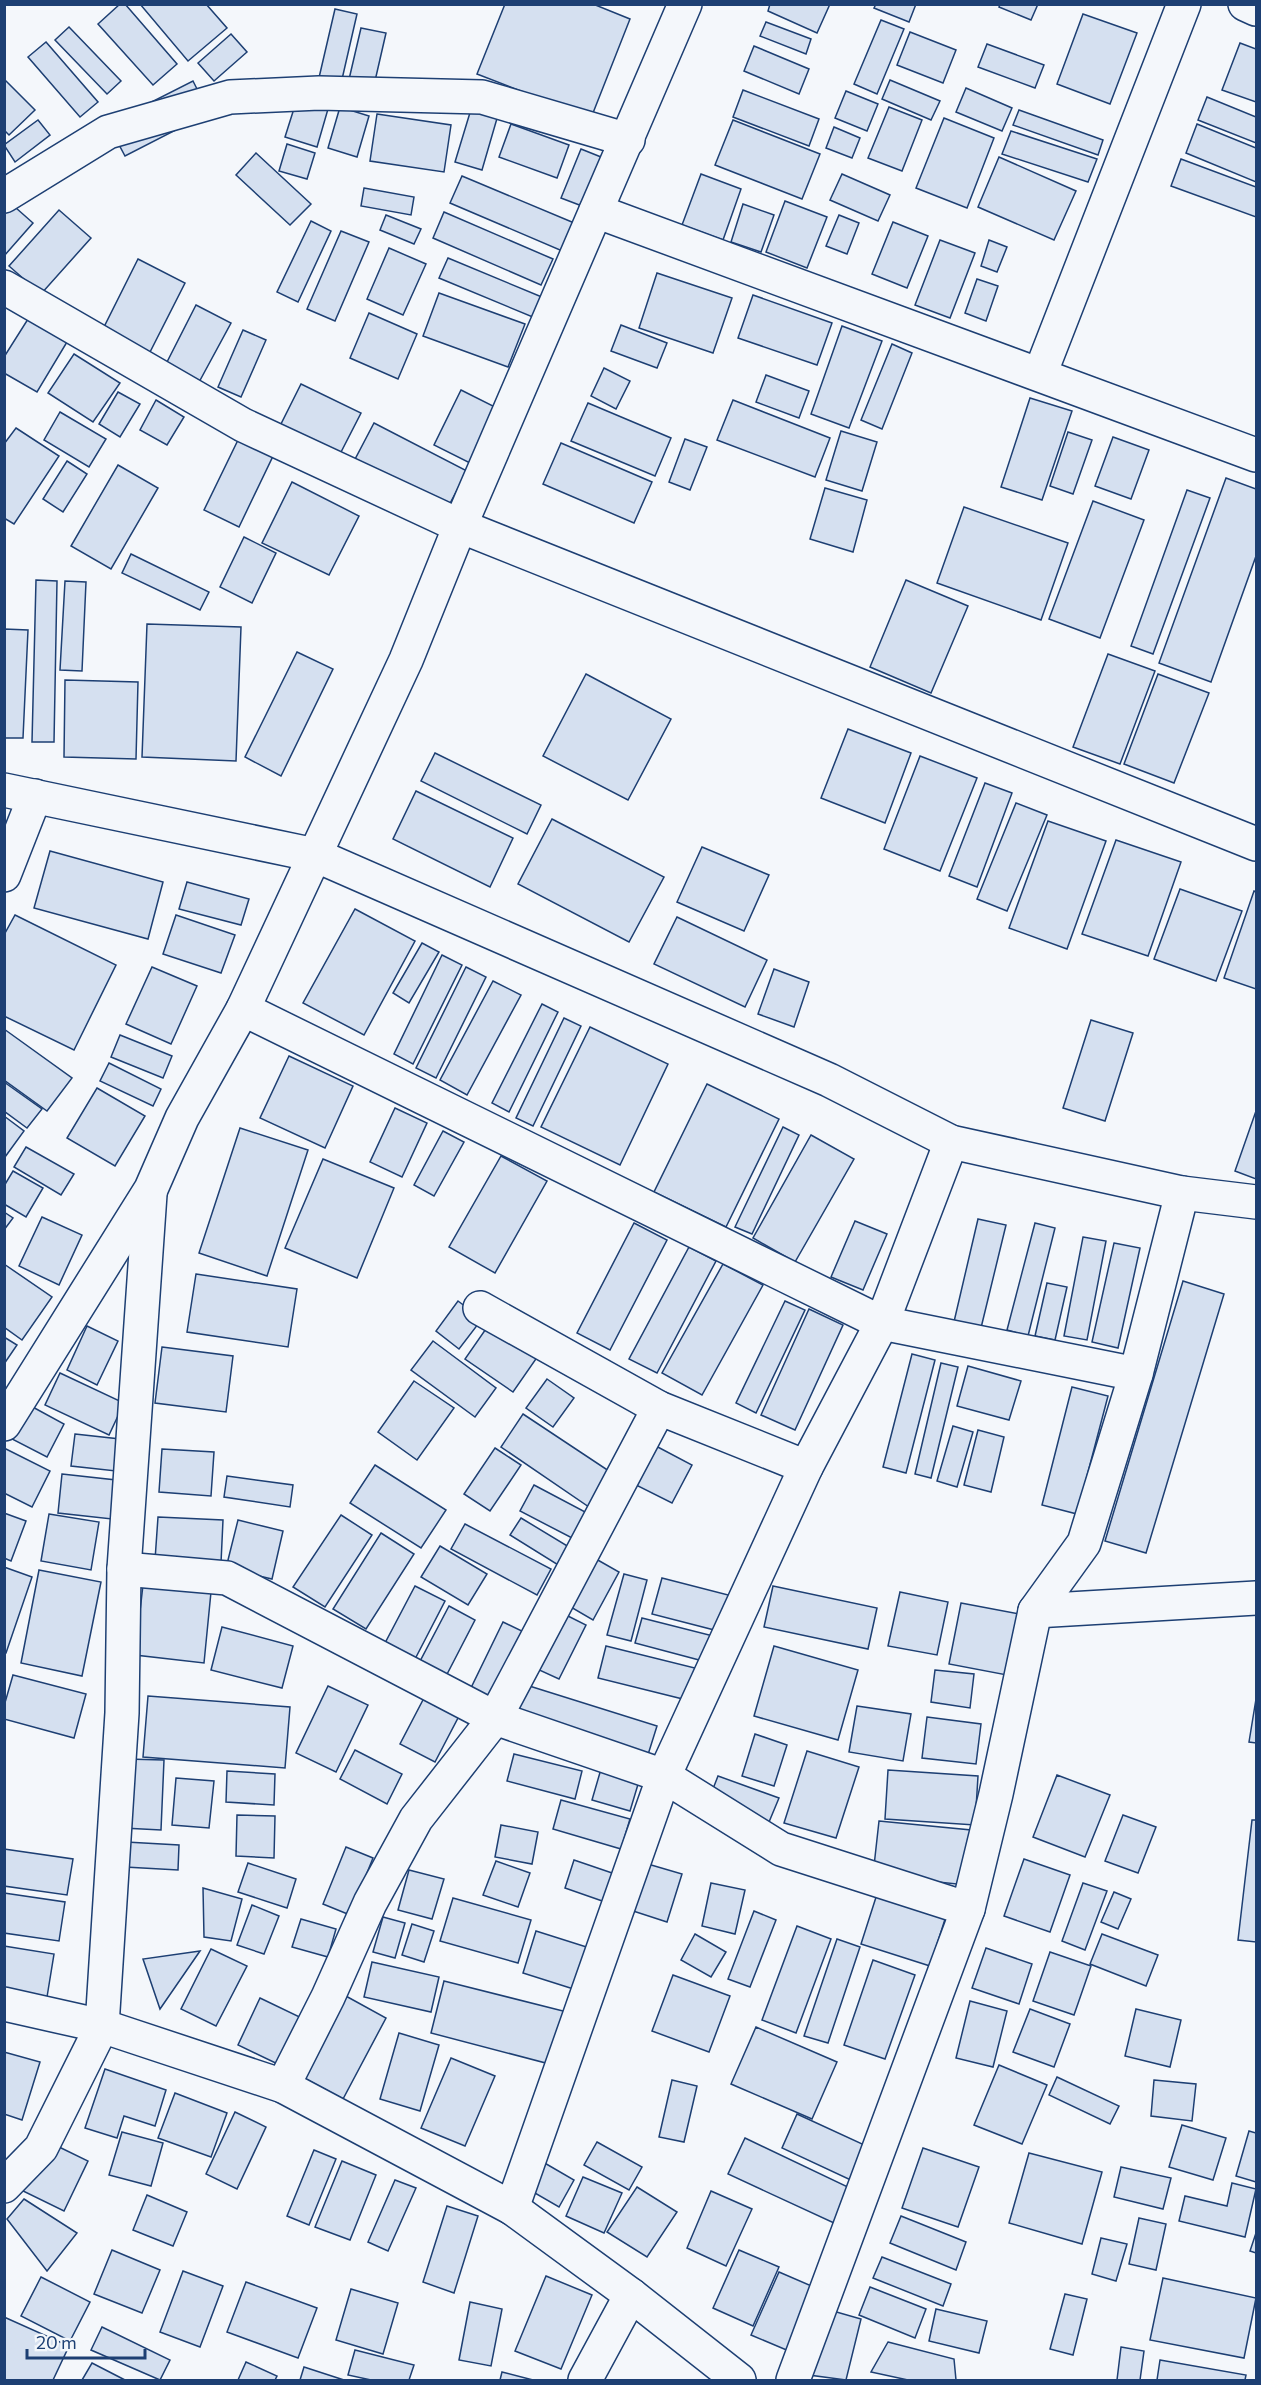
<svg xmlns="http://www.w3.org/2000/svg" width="1261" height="2385" font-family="Commissioner,sans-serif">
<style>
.building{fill:#d5e0f0;stroke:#1d3f73;stroke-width:1.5}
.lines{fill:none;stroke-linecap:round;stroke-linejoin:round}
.street-casing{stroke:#1d3f73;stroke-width:36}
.street{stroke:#f4f7fb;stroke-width:33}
</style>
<rect width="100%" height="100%" fill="#f4f7fb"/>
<g class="building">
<path d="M120,4H125L177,64L153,85L98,24Z"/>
<path d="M140,4H206L227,28L188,61Z"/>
<path d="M505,4H593L630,19L591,118L477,74Z"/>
<path d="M770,4H830L817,33L768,11Z"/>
<path d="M876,4H916L909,22L874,8Z"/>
<path d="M1000,4H1038L1031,20L999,7Z"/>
<path d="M335,9L357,14L340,88L318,82Z"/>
<path d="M1083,14L1137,33L1110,104L1057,84Z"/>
<path d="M881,20L904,29L877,94L854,84Z"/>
<path d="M766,22L811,39L806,54L760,36Z"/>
<path d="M69,27L121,81L107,94L55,40Z"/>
<path d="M361,28L386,33L372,94L347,88Z"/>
<path d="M910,32L956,50L943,83L897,65Z"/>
<path d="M231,34L247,52L214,81L198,63Z"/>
<path d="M46,42L98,102L80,117L28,57Z"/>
<path d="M1240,43L1256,49V102L1222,90Z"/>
<path d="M987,44L1044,65L1035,88L978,67Z"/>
<path d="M754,46L809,69L799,94L744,71Z"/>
<path d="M4,79L35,110L9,135L4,130Z"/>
<path d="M890,80L940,101L931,120L882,99Z"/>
<path d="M193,81L209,113L125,156L108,124Z"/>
<path d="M966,88L1012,108L1002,131L956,112Z"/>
<path d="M743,90L819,119L809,146L733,117Z"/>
<path d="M846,91L878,104L867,131L835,118Z"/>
<path d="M1207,97L1256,117V143L1198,120Z"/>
<path d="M297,99L328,109L317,147L285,137Z"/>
<path d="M472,106L498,115L482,170L455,162Z"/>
<path d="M340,107L369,116L357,157L328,148Z"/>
<path d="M889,107L922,120L902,171L868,158Z"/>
<path d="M1019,110L1103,140L1098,155L1013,125Z"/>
<path d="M377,114L451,125L444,172L370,161Z"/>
<path d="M944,118L994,138L967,208L916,188Z"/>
<path d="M38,120L50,135L15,162L4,145Z"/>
<path d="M733,120L820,154L802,199L715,165Z"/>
<path d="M511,124L569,145L557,178L499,157Z"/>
<path d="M1197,124L1256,148V182L1186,153Z"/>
<path d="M834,127L860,138L852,158L826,148Z"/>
<path d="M1011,131L1097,159L1088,182L1002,154Z"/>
<path d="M287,144L315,153L307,179L279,171Z"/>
<path d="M581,149L601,157L582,206L561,198Z"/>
<path d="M256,153L311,204L290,225L236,175Z"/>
<path d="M999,157L1076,191L1054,240L978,207Z"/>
<path d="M1181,159L1256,187V217L1171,186Z"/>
<path d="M701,174L741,189L723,240L682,225Z"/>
<path d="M842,174L890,195L878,221L830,200Z"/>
<path d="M462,176L579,225L567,253L450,203Z"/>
<path d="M364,188L414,197L411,215L361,206Z"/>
<path d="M7,200L33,223L4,256V203Z"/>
<path d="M785,201L827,217L807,268L766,252Z"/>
<path d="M743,204L774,215L761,252L731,242Z"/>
<path d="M59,210L91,238L41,294L9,266Z"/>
<path d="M444,212L553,259L541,285L433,238Z"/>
<path d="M386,215L421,229L414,244L380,230Z"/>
<path d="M839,215L859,223L847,254L826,246Z"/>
<path d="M311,221L331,231L298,302L277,292Z"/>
<path d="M893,222L928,236L907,288L872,274Z"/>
<path d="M341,231L369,242L335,321L307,309Z"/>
<path d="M940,240L975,253L950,318L915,305Z"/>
<path d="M989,240L1007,247L997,272L981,266Z"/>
<path d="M389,248L426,264L403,315L367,299Z"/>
<path d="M448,258L549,300L540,320L439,278Z"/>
<path d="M138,259L185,283L149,354L102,331Z"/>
<path d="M657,273L732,298L713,353L639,328Z"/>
<path d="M977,279L998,286L986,321L965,313Z"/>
<path d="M439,293L525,324L508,367L423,336Z"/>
<path d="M753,295L832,323L817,365L738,338Z"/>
<path d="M196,305L231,323L198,384L165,366Z"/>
<path d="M369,313L417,334L398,379L350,358Z"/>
<path d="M28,319L67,342L37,392L4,373V357Z"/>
<path d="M621,325L667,343L657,368L611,351Z"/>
<path d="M842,326L882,341L849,428L811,414Z"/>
<path d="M243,330L266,340L241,397L218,387Z"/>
<path d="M892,344L912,353L882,429L861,420Z"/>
<path d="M74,354L120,383L93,422L48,393Z"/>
<path d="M604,368L630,381L616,409L591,396Z"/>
<path d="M766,375L809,391L799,418L756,402Z"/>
<path d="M301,384L361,413L340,454L280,426Z"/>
<path d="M461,390L499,409L472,464L434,445Z"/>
<path d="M118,392L140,404L120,437L99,424Z"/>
<path d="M1030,398L1072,411L1042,500L1001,487Z"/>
<path d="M156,400L184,417L167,445L140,430Z"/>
<path d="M733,400L830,438L815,477L717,440Z"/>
<path d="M588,403L671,438L655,476L571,441Z"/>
<path d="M60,412L106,439L89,467L44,440Z"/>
<path d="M374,423L467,471L445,513L352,465Z"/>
<path d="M16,428L59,456L14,524L4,518V444Z"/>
<path d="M841,431L877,442L862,491L826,480Z"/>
<path d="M1068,432L1092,440L1073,494L1050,486Z"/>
<path d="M1113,437L1149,450L1131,499L1095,486Z"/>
<path d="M239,438L274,454L239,527L204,510Z"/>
<path d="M685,439L707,447L690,490L669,482Z"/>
<path d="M561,443L652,482L634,523L543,484Z"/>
<path d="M67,461L87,474L63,512L43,499Z"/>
<path d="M118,465L158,488L111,569L71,546Z"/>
<path d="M1226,478L1256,489V556L1211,682L1159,663Z"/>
<path d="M292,482L359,516L329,575L262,543Z"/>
<path d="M825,488L867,500L853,552L810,539Z"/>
<path d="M1187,490L1210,498L1153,654L1131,646Z"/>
<path d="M1093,501L1144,520L1100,638L1049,619Z"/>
<path d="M964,507L1068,543L1041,620L937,583Z"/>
<path d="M244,537L276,553L252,603L220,587Z"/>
<path d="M131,554L209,592L200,610L122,573Z"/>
<path d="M36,580L57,581L54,742H32Z"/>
<path d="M906,580L968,606L931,693L870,667Z"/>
<path d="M65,581L86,582L82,671L60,670Z"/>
<path d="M147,624L241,627L236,761L142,757Z"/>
<path d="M4,629L28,630L23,738H4Z"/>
<path d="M297,652L333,669L281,776L245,757Z"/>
<path d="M1108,654L1155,671L1120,764L1073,747Z"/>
<path d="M586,674L671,719L628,800L543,756Z"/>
<path d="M1158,674L1209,693L1174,783L1124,764Z"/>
<path d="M65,680L138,682L136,759L64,757Z"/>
<path d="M848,729L911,753L885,823L821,798Z"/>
<path d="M435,753L541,805L527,834L421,781Z"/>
<path d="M920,756L977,778L940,871L884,849Z"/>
<path d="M985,783L1012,793L977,887L949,876Z"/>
<path d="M416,791L513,838L490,887L393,839Z"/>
<path d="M1016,803L1047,815L1007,911L977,899Z"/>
<path d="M552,819L664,877L629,942L518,884Z"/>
<path d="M1048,821L1106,841L1067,949L1009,928Z"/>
<path d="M1116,840L1181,862L1148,956L1082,934Z"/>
<path d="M702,847L769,875L744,931L677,902Z"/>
<path d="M50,851L163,882L148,939L34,908Z"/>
<path d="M187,882L249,899L241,925L179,909Z"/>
<path d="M1180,889L1242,911L1216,981L1154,959Z"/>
<path d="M1254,891L1256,892V989L1224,978Z"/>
<path d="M355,909L415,941L364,1035L303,1003Z"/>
<path d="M15,915L116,965L74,1050L4,1016V935Z"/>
<path d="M176,915L235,935L221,973L163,954Z"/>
<path d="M677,917L767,960L745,1007L654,964Z"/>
<path d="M422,943L439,952L409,1003L393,993Z"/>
<path d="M442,955L462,965L413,1064L394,1054Z"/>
<path d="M152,967L197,986L171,1044L126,1024Z"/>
<path d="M466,967L486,977L436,1078L416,1068Z"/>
<path d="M774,969L809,982L794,1027L758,1014Z"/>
<path d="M493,981L521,995L467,1095L440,1080Z"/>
<path d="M542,1004L558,1012L509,1112L492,1103Z"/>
<path d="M564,1018L581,1026L533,1126L516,1118Z"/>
<path d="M1091,1020L1133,1033L1105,1121L1063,1108Z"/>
<path d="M590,1027L668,1064L620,1165L541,1127Z"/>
<path d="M4,1029L72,1078L47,1111L4,1080Z"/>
<path d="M120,1035L172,1056L163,1078L111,1057Z"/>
<path d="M289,1056L353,1086L325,1148L260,1118Z"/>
<path d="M109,1063L161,1089L153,1106L100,1081Z"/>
<path d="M4,1082L42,1109L27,1128L4,1111Z"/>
<path d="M707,1084L779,1119L726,1227L654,1192Z"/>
<path d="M97,1088L145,1116L115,1166L67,1138Z"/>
<path d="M395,1108L427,1123L402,1177L370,1162Z"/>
<path d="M1256,1111V1179L1235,1171Z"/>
<path d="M4,1116L24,1131L5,1157L4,1156Z"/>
<path d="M783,1127L799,1135L752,1234L735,1227Z"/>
<path d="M240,1128L308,1150L267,1276L199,1253Z"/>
<path d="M443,1131L464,1142L434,1196L414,1185Z"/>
<path d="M811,1135L854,1159L795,1262L753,1238Z"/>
<path d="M26,1147L74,1174L61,1195L14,1167Z"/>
<path d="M501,1156L547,1181L495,1273L449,1247Z"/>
<path d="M323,1159L394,1188L357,1278L285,1248Z"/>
<path d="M13,1171L43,1188L26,1217L4,1204V1186Z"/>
<path d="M4,1212L13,1218L4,1230Z"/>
<path d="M42,1217L82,1235L59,1285L19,1266Z"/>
<path d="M978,1219L1006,1225L980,1332L953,1326Z"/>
<path d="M855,1221L887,1234L863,1290L831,1277Z"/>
<path d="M634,1223L667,1240L610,1350L577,1333Z"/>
<path d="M1035,1223L1055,1228L1028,1336L1007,1330Z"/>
<path d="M1083,1237L1106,1241L1087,1340L1064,1336Z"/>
<path d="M1114,1243L1140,1248L1118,1348L1092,1342Z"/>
<path d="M689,1247L716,1261L657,1373L629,1359Z"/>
<path d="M4,1264L52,1297L22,1340L4,1327Z"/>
<path d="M723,1264L763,1285L702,1395L662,1373Z"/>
<path d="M196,1274L297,1289L288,1347L187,1332Z"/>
<path d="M1183,1281L1224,1294L1146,1553L1105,1541Z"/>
<path d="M1047,1283L1067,1287L1055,1340L1035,1336Z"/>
<path d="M458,1301L482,1319L459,1349L436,1331Z"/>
<path d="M785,1301L805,1310L756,1413L736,1403Z"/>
<path d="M809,1309L843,1325L795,1430L761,1415Z"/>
<path d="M490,1323L538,1356L513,1392L465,1359Z"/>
<path d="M87,1326L118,1341L97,1385L67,1370Z"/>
<path d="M4,1337L17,1345L4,1364Z"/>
<path d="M433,1341L496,1388L475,1417L411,1370Z"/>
<path d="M162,1347L233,1356L226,1412L155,1403Z"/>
<path d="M912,1354L935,1360L906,1473L883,1467Z"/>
<path d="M941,1363L958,1367L931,1478L915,1474Z"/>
<path d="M968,1366L1021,1381L1009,1420L957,1406Z"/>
<path d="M60,1373L124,1403L109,1435L45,1405Z"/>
<path d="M547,1379L574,1398L553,1427L526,1408Z"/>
<path d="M414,1381L454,1408L417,1460L378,1432Z"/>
<path d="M1072,1387L1108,1396L1077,1514L1042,1505Z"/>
<path d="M29,1405L64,1424L47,1457L12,1439Z"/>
<path d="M523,1414L612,1473L589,1507L501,1447Z"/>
<path d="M953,1426L973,1432L957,1487L937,1481Z"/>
<path d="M978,1430L1004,1437L991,1492L964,1485Z"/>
<path d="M75,1434L120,1439L116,1471L71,1466Z"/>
<path d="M654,1445L692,1465L672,1503L634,1484Z"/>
<path d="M4,1448L50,1471L32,1507L4,1493Z"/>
<path d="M495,1448L521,1465L490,1511L464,1494Z"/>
<path d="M162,1449L214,1452L211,1496L159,1492Z"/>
<path d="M375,1465L446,1510L421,1548L350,1503Z"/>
<path d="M62,1474L116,1480L112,1519L58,1513Z"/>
<path d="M227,1476L293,1485L290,1507L224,1497Z"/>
<path d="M534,1485L589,1514L574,1539L520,1511Z"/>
<path d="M4,1513L26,1521L11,1561L4,1558Z"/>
<path d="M49,1514L99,1522L91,1570L41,1561Z"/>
<path d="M341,1515L372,1535L325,1607L293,1587Z"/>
<path d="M158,1517L223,1520L221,1563L155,1560Z"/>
<path d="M521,1518L574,1550L563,1568L510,1535Z"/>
<path d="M238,1520L283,1531L272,1579L226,1568Z"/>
<path d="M465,1524L551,1569L537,1595L451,1549Z"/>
<path d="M381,1533L414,1554L366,1629L333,1609Z"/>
<path d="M440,1546L487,1574L468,1605L421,1577Z"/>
<path d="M596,1559L619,1572L593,1620L569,1606Z"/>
<path d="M4,1567L32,1577L6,1653H4Z"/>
<path d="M39,1570L101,1582L82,1676L21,1663Z"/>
<path d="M624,1574L647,1580L631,1641L607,1635Z"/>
<path d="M662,1578L736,1597L726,1633L652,1614Z"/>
<path d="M143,1585L211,1592L204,1663L135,1655Z"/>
<path d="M415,1586L445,1601L414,1661L384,1645Z"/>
<path d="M773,1586L877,1608L868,1649L764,1627Z"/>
<path d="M900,1592L948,1602L937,1655L888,1646Z"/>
<path d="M961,1603L1025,1615L1012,1676L949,1664Z"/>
<path d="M449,1606L475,1620L444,1680L417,1667Z"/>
<path d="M564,1614L586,1625L559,1679L537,1669Z"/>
<path d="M642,1618L725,1639L718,1665L635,1643Z"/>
<path d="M503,1622L524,1632L489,1702L469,1692Z"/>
<path d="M222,1627L293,1646L282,1688L211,1670Z"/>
<path d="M606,1646L711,1672L703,1704L598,1678Z"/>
<path d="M774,1646L858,1670L838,1740L754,1716Z"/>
<path d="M935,1670L974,1674L970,1708L931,1702Z"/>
<path d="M13,1675L86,1694L74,1738L4,1719V1706Z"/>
<path d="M523,1684L657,1726L646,1761L512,1719Z"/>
<path d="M328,1686L368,1705L336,1772L296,1753Z"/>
<path d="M148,1696L290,1707L285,1768L143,1757Z"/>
<path d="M424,1698L459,1716L435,1762L400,1744Z"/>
<path d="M1256,1699V1743L1249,1742Z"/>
<path d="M857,1706L911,1714L903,1761L849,1752Z"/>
<path d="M927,1717L981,1724L976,1764L922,1758Z"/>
<path d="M755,1734L787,1745L774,1786L742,1776Z"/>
<path d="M355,1750L402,1774L387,1804L340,1779Z"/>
<path d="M807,1751L859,1767L836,1838L784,1823Z"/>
<path d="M514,1754L582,1771L575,1799L507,1781Z"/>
<path d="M126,1759L164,1760L161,1830L123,1828Z"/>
<path d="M601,1769L639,1781L630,1811L592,1800Z"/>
<path d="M888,1770L978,1776L975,1825L885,1819Z"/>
<path d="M227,1771L275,1774L274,1805L226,1802Z"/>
<path d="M1057,1775L1110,1795L1085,1857L1033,1837Z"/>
<path d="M718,1776L779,1798L769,1822L709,1799Z"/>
<path d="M176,1778L214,1781L209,1828L172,1825Z"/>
<path d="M561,1800L630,1819L621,1849L553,1829Z"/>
<path d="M237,1815L275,1816L274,1858L236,1856Z"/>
<path d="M1123,1815L1156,1827L1138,1873L1105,1861Z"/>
<path d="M1252,1820H1256V1942L1238,1940Z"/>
<path d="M879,1821L971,1830L966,1885L873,1875Z"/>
<path d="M501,1825L538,1832L532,1864L495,1857Z"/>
<path d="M126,1842L179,1845L178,1870L125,1867Z"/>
<path d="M346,1847L373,1858L350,1915L323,1904Z"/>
<path d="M4,1849L73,1859L67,1895L4,1886Z"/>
<path d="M1024,1859L1070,1875L1050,1932L1004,1916Z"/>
<path d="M574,1860L618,1875L608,1903L565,1888Z"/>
<path d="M496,1861L530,1873L518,1907L483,1895Z"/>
<path d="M641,1862L682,1874L667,1922L627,1909Z"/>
<path d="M248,1863L296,1879L287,1908L238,1892Z"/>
<path d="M409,1870L444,1879L432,1919L398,1910Z"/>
<path d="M711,1883L745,1890L735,1934L702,1926Z"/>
<path d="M1083,1883L1107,1891L1085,1950L1062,1941Z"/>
<path d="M203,1888L242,1899L231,1941L204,1937Z"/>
<path d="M878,1891L947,1913L930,1966L861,1944Z"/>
<path d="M1114,1892L1131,1899L1118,1929L1101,1922Z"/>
<path d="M4,1893L65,1902L59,1941L4,1933Z"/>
<path d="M453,1898L531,1920L518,1963L440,1941Z"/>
<path d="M252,1905L279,1916L264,1954L237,1945Z"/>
<path d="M754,1911L776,1920L750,1987L728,1979Z"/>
<path d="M383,1917L405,1923L395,1958L373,1952Z"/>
<path d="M301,1919L336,1929L328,1957L292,1947Z"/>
<path d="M412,1924L434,1931L424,1962L402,1955Z"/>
<path d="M797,1926L831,1939L796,2033L762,2020Z"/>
<path d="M536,1931L596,1950L583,1992L523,1973Z"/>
<path d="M695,1934L726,1952L711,1977L681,1960Z"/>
<path d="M1102,1934L1158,1955L1146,1986L1090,1964Z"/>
<path d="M837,1939L860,1947L828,2043L804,2036Z"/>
<path d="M4,1946L54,1954L47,1997L4,1990Z"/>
<path d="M986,1948L1032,1964L1019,2004L972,1988Z"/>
<path d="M211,1949L247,1966L216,2026L181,2009Z"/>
<path d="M200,1951L160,2009L143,1959Z"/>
<path d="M1050,1952L1091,1966L1074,2015L1033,2001Z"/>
<path d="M873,1960L915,1975L885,2059L844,2045Z"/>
<path d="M372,1962L439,1977L431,2012L364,1997Z"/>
<path d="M673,1975L730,1996L709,2052L652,2031Z"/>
<path d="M444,1981L575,2014L561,2067L431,2033Z"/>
<path d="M344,1995L386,2018L343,2099L300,2076Z"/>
<path d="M260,1998L308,2021L286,2068L238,2045Z"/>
<path d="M970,2001L1007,2011L993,2067L956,2058Z"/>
<path d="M1030,2009L1070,2024L1054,2067L1013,2052Z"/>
<path d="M1136,2009L1181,2020L1170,2067L1125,2056Z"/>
<path d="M756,2027L837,2062L812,2119L731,2084Z"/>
<path d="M399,2033L439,2045L420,2111L380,2099Z"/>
<path d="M4,2052L40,2062L22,2120L4,2114Z"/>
<path d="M451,2058L495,2076L465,2146L421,2128Z"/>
<path d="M999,2065L1047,2085L1022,2144L974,2125Z"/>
<path d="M105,2069L166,2090L155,2126L124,2116L117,2138L85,2128Z"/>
<path d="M1057,2077L1119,2106L1110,2124L1049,2095Z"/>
<path d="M672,2080L697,2086L684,2142L659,2137Z"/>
<path d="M1154,2080L1196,2084L1192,2121L1151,2116Z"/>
<path d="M175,2093L227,2113L211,2157L158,2138Z"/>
<path d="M235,2112L266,2127L237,2189L206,2174Z"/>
<path d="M797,2114L871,2148L855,2182L782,2148Z"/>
<path d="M1182,2125L1226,2138L1213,2180L1169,2167Z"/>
<path d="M1249,2131L1256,2133V2182L1236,2176Z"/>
<path d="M122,2132L163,2143L151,2186L109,2175Z"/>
<path d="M745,2138L850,2188L834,2223L728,2174Z"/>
<path d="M597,2142L642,2167L629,2190L584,2165Z"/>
<path d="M55,2145L88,2161L64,2211L19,2189Z"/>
<path d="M923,2148L979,2167L958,2227L902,2208Z"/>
<path d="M314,2150L336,2159L309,2225L287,2216Z"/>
<path d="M1029,2153L1102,2172L1082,2244L1009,2223Z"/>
<path d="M536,2158L574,2180L559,2207L521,2185Z"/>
<path d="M342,2161L376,2175L350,2240L315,2227Z"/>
<path d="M1121,2167L1171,2178L1163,2209L1114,2197Z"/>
<path d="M583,2177L622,2193L604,2233L566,2216Z"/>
<path d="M395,2180L416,2188L388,2251L368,2242Z"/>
<path d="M1232,2183L1256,2189L1245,2237L1179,2221L1185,2196L1227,2206Z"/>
<path d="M637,2187L677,2212L647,2257L607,2232Z"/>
<path d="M711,2191L752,2209L726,2266L687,2248Z"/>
<path d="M147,2195L187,2212L173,2246L133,2230Z"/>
<path d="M24,2199L77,2233L47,2271L7,2219Z"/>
<path d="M447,2206L478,2216L454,2293L423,2282Z"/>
<path d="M901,2216L966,2242L956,2270L890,2243Z"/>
<path d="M1139,2218L1166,2224L1156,2270L1129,2264Z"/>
<path d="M1256,2233V2253L1250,2251Z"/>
<path d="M1101,2238L1127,2244L1116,2281L1092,2274Z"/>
<path d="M112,2250L160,2270L142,2313L94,2294Z"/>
<path d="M739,2250L779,2267L753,2326L713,2308Z"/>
<path d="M882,2257L951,2284L943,2306L873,2278Z"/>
<path d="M183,2271L223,2286L200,2347L160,2332Z"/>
<path d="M779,2272L823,2291L796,2354L751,2335Z"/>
<path d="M546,2276L592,2295L561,2369L515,2351Z"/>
<path d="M41,2277L90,2302L70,2341L21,2316Z"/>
<path d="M1163,2278L1256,2298L1244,2358L1150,2340Z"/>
<path d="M246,2282L317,2308L298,2358L227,2332Z"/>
<path d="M870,2287L926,2309L915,2338L859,2315Z"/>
<path d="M351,2289L398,2303L383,2354L336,2340Z"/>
<path d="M1065,2294L1087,2299L1073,2355L1050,2349Z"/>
<path d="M470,2302L502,2309L491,2366L459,2360Z"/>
<path d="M826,2309L861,2319L846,2380L809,2375Z"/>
<path d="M936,2309L987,2321L979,2353L929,2341Z"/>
<path d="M4,2317L69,2346L53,2380H4Z"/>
<path d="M102,2327L170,2360L160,2380L91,2350Z"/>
<path d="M888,2342L954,2359L956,2380H908L871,2372Z"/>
<path d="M1121,2347L1144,2351L1140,2380H1117Z"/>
<path d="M355,2350L414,2365L409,2380H371L348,2375Z"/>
<path d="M1160,2360L1246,2375L1245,2380H1157Z"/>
<path d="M246,2362L277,2376L275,2380H238Z"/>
<path d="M92,2363L125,2380H82Z"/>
<path d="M304,2367L344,2380H300Z"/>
<path d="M502,2372L533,2380H500Z"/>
</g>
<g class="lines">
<defs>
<g id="street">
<path d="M1245,4L1256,9"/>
<path d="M4,196L108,132L230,97L319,93L482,97L628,140"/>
<path d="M596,211L1256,455"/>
<path d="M4,287L243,425L460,526L1256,844"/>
<path d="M1040,374L1184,4"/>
<path d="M4,790L315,855L829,1080L951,1142L1182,1193L1256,1202"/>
<path d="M4,875L35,796"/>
<path d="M243,1009L882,1323L1136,1374"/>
<path d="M480,1308L659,1408L806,1467"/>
<path d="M4,1424L151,1189L182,1118L243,1009L406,660L460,526L685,4"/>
<path d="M124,1569L227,1578L495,1718L664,1776L781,1849L968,1909L996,1794L1035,1611L1084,1543L1136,1374L1182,1193"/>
<path d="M1035,1611L1256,1598"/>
<path d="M4,2004L102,2026L283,2086L512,2208L631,2295L739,2380"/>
<path d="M283,2086L328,1997L370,1903L416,1819L495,1718L659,1408"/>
<path d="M4,2186L41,2148L102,2026L122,1713L124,1569L150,1194"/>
<path d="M512,2208L664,1776L806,1467L882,1323L951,1142"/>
<path d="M585,2380L631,2295"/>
<path d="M793,2380L968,1909"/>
</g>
</defs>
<use href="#street" class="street-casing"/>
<use href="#street" class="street"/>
</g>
<rect width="1261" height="2385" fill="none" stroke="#1d3f73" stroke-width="12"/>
<path d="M27 2349v9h118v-9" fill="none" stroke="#1d3f73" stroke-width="3"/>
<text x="36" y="2349" font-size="18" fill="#1d3f73" stroke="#f4f7fb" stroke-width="4.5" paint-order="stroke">20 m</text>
</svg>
